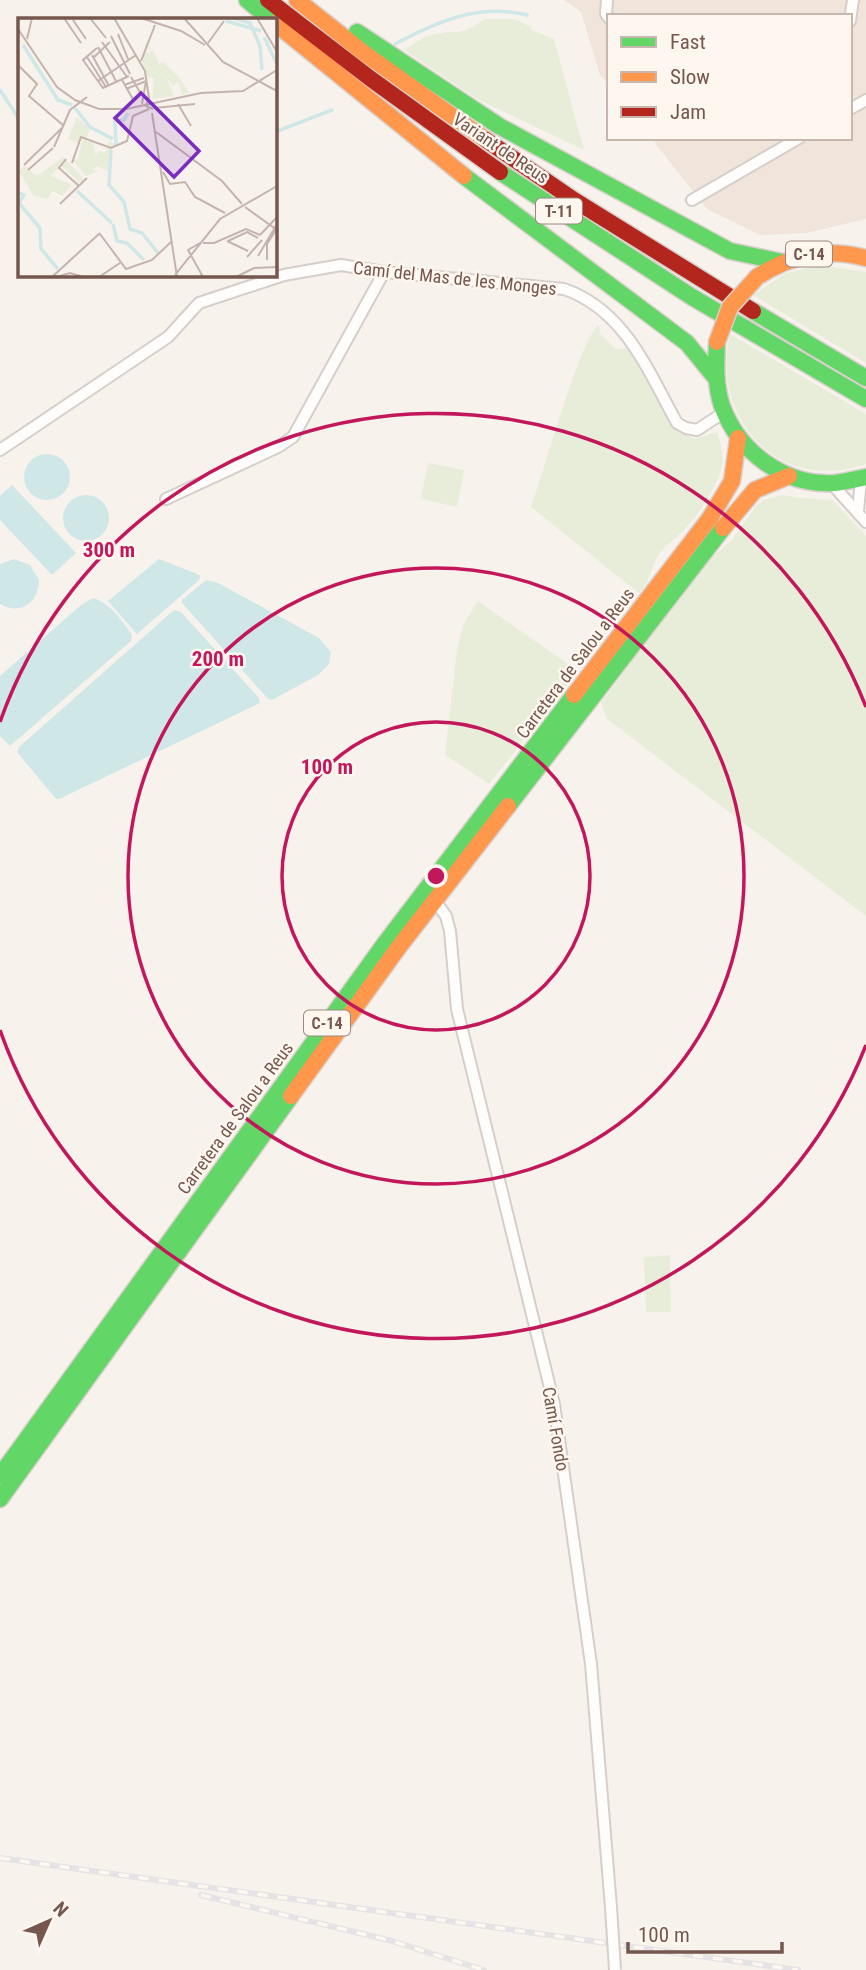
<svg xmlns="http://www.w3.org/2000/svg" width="866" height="1970" font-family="'Roboto Condensed',sans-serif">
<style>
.residential{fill:#f0e4db}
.green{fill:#e8edd9}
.water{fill:#cfe8e7}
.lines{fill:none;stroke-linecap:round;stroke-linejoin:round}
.stream{stroke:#cfe8e7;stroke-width:3.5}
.street-casing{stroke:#d6ceca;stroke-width:14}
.fast-casing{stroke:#d9cfcb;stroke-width:19}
.slow-casing{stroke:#d9cfcb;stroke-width:19}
.jam-casing{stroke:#d9cfcb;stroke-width:19}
.street{stroke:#fefdfc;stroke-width:10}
.fast{stroke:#63d668;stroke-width:16}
.slow{stroke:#ff974d;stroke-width:16}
.jam{stroke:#b3261e;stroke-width:16}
.rail-casing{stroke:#e5e3e5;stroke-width:6}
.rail{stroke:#fef7f0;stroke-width:3.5;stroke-dasharray:10;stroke-linecap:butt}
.street-bridge-casing{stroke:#d6ceca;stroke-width:14;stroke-linecap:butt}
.slow-bridge-casing{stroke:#d9cfcb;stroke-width:19;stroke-linecap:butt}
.street-bridge{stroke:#fefdfc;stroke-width:10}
.slow-bridge{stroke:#ff974d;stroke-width:16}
.ring{fill:none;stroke:#c2185b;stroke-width:3.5}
.labels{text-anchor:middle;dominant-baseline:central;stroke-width:5;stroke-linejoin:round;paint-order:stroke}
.shield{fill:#fef7f0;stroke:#9e877f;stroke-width:2}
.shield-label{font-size:16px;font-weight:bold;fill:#75574e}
.street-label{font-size:18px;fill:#75574e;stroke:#fef7f0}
.inset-river{fill:none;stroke:#cfe8e7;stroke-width:3.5}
.inset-road{fill:none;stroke:#c4b4ad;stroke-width:2}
.view{fill:#7b2cbf;fill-opacity:0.15;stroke:#7b2cbf;stroke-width:3.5}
.inset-edge{fill:none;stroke:#75574e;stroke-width:3.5}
.centre{fill:#c2185b;stroke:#fef7f0;stroke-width:3.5}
.ring-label{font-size:21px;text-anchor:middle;font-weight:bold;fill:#c2185b;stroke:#fef7f0;stroke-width:5;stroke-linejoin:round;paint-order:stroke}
</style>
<rect width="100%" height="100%" fill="#f8f2ed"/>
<path class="residential" d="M564,0H866V219L806,233L760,235L707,209L651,138H850V16H609V85L600,75L581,12Z"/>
<g class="green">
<path d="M485,19H515L531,27V30L554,39L584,150L479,100L404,50C414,44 424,36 436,34C462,29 459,37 485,19Z"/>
<path d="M819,265L866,272V363L753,295L784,274Z"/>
<path d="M599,325L600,334L616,349L630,348L659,399L668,418L677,430L695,439L717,432C720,441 724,455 722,465C720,482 696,519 683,531C675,539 666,545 659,554C651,567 650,582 639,593L531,507C542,478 581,335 599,325Z"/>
<path d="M730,334L866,414V464C779,494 710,420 730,334Z"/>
<path d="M428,463L464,470L457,507L421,499Z"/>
<path d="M782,495L801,498L832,500L866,536V916L607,719L601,703L690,583L712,557L731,541L756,506L764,500Z"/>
<path d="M478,601L578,671L489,784L445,755L457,649L464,623Z"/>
<path d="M670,1255L671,1312H646L644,1257Z"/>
</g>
<g class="water">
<circle cx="47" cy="477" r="23"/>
<path d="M12,485L76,553L52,575L0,520V496Z"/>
<circle cx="86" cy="518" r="23"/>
<path d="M14,559L30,565L39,580C39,602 20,616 0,604V564Z"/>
<path d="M159,559L195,573L200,576L199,580L137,634L108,601Z"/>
<path d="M206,580L218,583L319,638L331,652L329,664L318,675L272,700L268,699L182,603V600Z"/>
<path d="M93,598C109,602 123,622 132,635L131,641L10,746L0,736V676L81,605Z"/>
<path d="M174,610L181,612L259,698L260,703L59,799H56L17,752L19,747Z"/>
</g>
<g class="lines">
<g class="stream">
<path d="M395,44C436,22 479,3 527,15"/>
<path d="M0,90L19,119"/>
<path d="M275,132L332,110"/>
</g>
<defs>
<g id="street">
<path d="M607,0L606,14L609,18"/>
<path d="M850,21L853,0"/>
<path d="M850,109L866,100"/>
<path d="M692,200L799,138"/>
<path d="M0,450L168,337L199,303L284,275L341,265L384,272L564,289C625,310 648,371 677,423L686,428L697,430L723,413"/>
<path d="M831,483L866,522"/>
<path d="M166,499L278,447L293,437L384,272"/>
<path d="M858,511L861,479"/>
<path d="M435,901L446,916L450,931L457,1009L554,1404L591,1664L611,1907"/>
</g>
<g id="fast">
<path d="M247,0L270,19"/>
<path d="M357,32L499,126L730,251L782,262"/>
<path d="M500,172L692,297L866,399"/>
<path d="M464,176L687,343L714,376"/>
<path d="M753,311L866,378"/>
<path d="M717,342C716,364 715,385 722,406C739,452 784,486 834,483C845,482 856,479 866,477"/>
<path d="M508,806L723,528"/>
<path d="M0,1476L386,942L574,695"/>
<path d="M0,1499L291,1096"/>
</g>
<g id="slow">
<path d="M297,0L364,53L486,140"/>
<path d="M275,23L464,176"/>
<path d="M757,277C792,254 826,248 866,258"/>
<path d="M710,518L732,481L738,438"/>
<path d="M723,528L755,490L789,476"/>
<path d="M574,695L710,518"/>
<path d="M291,1096L398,948L508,806"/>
</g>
<g id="jam">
<path d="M268,0L371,79L500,172"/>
<path d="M486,140L574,200L753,311"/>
</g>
</defs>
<use href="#street" class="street-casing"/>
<use href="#fast" class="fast-casing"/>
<use href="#slow" class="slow-casing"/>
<use href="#jam" class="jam-casing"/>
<use href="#street" class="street"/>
<use href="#fast" class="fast"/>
<use href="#slow" class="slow"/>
<use href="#jam" class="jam"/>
<defs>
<g id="rail">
<path d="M0,1858L798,1970"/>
<path d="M201,1895L392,1941L484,1970"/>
</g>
</defs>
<use href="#rail" class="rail-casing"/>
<use href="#rail" class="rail"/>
<defs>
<path id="street-bridge" d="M611,1907L615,1970"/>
<path id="slow-bridge" d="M717,342L730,307L757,277"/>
</defs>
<use href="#street-bridge" class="street-bridge-casing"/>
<use href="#slow-bridge" class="slow-bridge-casing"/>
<use href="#street-bridge" class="street-bridge"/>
<use href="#slow-bridge" class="slow-bridge"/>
</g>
<g class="ring">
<circle cx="436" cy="876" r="154"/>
<circle cx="436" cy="876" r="308"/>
<path d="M866 1045A462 462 0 0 1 0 1030M0 722A462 462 0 0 1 866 707"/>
</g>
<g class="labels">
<g class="shield">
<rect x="536" y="198.5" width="46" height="25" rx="5"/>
<rect x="786" y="241.5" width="46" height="25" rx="5"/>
<rect x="304" y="1010.5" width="46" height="25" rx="5"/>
</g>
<g class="shield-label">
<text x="559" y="211">T-11</text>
<text x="809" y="254">C-14</text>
<text x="327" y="1023">C-14</text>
</g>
<g class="street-label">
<text transform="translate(501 148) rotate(34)">Variant de Reus</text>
<text transform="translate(455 278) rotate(6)">Camí del Mas de les Monges</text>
<text transform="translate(575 663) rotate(-53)">Carretera de Salou a Reus</text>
<text transform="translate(235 1118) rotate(-54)">Carretera de Salou a Reus</text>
<text transform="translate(556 1429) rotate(80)">Camí Fondo</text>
</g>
</g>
<g transform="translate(18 18)">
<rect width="259" height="259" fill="#f8f2ed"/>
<path d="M128,24L137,36L141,46L145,44L162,60L171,75L163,76L161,64L155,68L148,59L156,78L134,81L136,60L130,59L124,43L126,32L131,36L134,32L126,28ZM59,99L72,112L68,121L75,125L78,138L81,133L87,135L91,123L98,127L91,134V154L79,148L75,152L80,153L68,158L55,142L60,141L65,120L60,125L50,121ZM45,139L67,162L63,166L43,147L33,158L54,167L44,178L34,173L30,181L16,178L1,153L6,148L19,158Z" fill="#e8edd9"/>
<path class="inset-river" d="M216,0L232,5L242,28L244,52M208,3L243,13M246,19L259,46M5,27L40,82L54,87M57,90L72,109L95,121M98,127L97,103L106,102L110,95M93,132L91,167L106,184L112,211L124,215L140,235M59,173L94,205M0,175L6,177L1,185L22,210L23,231L40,251M95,206L99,223L109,225L126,242"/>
<path class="inset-road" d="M46,0L63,25M72,0L88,20M96,0L127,53L131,80L128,88L135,91M123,0L163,13L187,27M166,0L205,44L259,73M239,0L259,34M55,2L68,21M0,11L39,69L57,82L81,91H108L183,75L225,73L259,52M100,16L110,41M93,18L112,56M9,21L14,0M84,24L109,59M190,25L206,3M80,29L98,63M79,30L65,42L85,70L111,58M74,37L91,68M69,39L88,69M76,39L92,24M123,43L137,7M0,47L19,66L11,78L46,108M104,62L116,83L123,76L113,59M80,63L118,37M106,67L126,60M108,71L128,63L124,86M160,86L173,108M136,90L177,86M134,95L159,259M138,114L204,163L224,186M36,129L52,92L69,79M48,141L41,150L61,168M54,145L63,119L93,130L109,123L115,98L131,91M6,147L45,109M10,152L35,130M145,154L152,166L167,164L177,179L207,195M42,186L69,160M227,189L259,212M82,216L108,251L134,242L153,224M242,217L259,199M209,223L230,233M210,223L229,214L240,220M182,225L170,232L185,259M185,225H196L228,211L242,217M240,238L259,206M229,239L244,222M249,242V226L258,212M157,257L202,201L259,168M34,259L82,215M38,259L52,255L66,259M81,259L102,245M218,259L236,250L259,249"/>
<path class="view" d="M123,75L181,133L156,159L97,100Z"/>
<rect width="259" height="259" class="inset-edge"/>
</g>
<circle cx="436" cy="876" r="10" class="centre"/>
<g class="ring-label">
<text x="109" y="557">300 m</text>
<text x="218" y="666">200 m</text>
<text x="327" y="774">100 m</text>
</g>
<rect x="607" y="14" width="245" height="126" fill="#fef7f0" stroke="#c7b7af" stroke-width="2"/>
<rect x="621" y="37" width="35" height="10" fill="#63d668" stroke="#c7b7af" stroke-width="2"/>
<text x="670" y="49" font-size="21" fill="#75574e">Fast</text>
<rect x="621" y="72" width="35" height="10" fill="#ff974d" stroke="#c7b7af" stroke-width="2"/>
<text x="670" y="84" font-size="21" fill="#75574e">Slow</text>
<rect x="621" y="107" width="35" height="10" fill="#b3261e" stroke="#c7b7af" stroke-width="2"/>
<text x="670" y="119" font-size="21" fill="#75574e">Jam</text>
<g transform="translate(49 1921) rotate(45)" stroke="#fef7f0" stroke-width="5" paint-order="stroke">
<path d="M0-5L12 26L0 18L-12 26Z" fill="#75574e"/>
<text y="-10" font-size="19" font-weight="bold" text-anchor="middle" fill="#75574e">N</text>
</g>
<path d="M628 1942v10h154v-10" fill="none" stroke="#75574e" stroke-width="3.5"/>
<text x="638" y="1942" font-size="21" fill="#75574e" stroke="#fef7f0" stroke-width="5" paint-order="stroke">100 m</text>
</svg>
